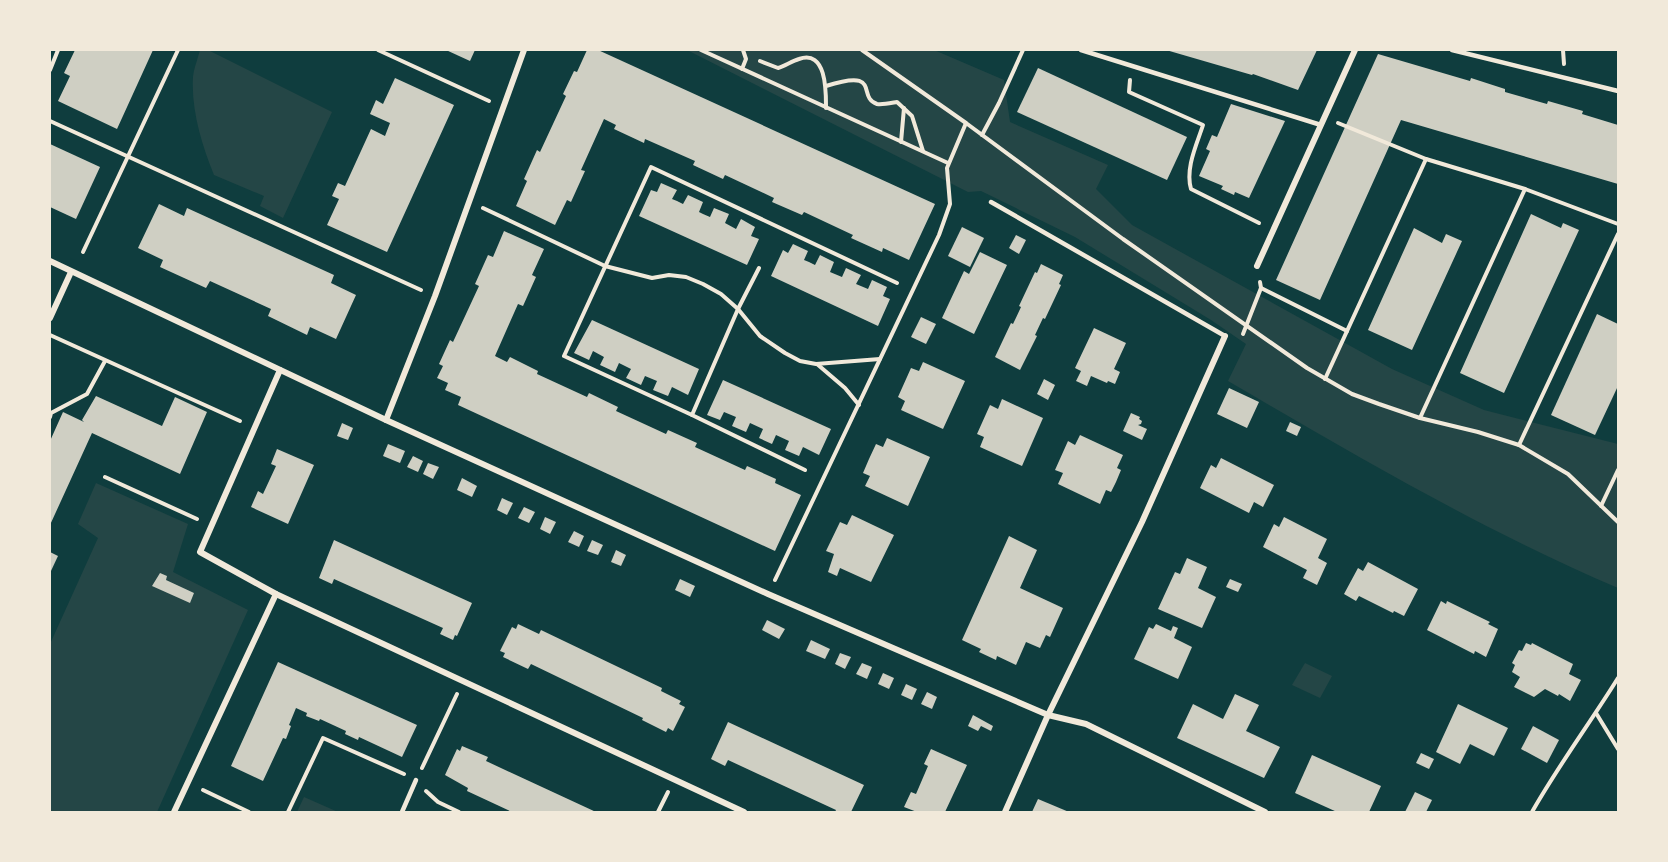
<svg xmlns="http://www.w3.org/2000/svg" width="1668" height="862" font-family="'Noto Sans',sans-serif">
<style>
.green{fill:#244646}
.building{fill:#cfcfc3}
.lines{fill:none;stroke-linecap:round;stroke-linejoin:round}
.path{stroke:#f1e9da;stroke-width:4}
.service{stroke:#f1e9da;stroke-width:4.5}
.minor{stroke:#f1e9da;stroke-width:6}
</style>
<rect width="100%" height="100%" fill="#0f3d3e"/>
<g class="green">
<path d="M200,50H208L332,112L283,218L260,206L264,196L214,175C202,145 191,110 193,77C194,68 198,58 200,50Z"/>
<path d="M687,50H934L1004,80L1010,122L1108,165L1096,189L1132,225L1392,369L1484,410L1618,444V588C1482,530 1355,455 1228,381L1246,344L1211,320L1075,237L981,191L968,192Z"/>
<path d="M96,483L188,524L173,572L248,610L157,812H50V644L98,538L78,524Z"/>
<path d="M1305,663L1332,676L1320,698L1292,685Z"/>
<path d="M304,797L338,812H297Z"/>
</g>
<g class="building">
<path d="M75,50H153L117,129L58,101L70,76L64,73Z"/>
<path d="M446,50H475L470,61Z"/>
<path d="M587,50H598L935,204L909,260L883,248L882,252L851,238L853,235L804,212L802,215L772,202L774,198L725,175L723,179L693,165L695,161L645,139L644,143L614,129L616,125L604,119L581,170L585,171L571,202L567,200L555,225L516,206L527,181L524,179L537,150L540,152L566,96L563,94L574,71L577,72Z"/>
<path d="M1166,50H1317L1298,90L1253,74L1252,75Z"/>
<path d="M1378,54L1470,81L1471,78L1505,89V92L1547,104L1548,101L1583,111L1582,114L1618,125V184L1401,120L1320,300L1276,280Z"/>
<path d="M1038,68L1187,137L1167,180L1017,112Z"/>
<path d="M395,78L454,105L387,252L327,225L339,199L332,196L338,183L345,186L371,129L385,136L390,123L370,114L376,100L383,104Z"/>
<path d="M1231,104L1285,121L1249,198L1235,192L1234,195L1221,189L1223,186L1199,176L1210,151L1206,149L1212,135L1217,137Z"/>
<path d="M50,144L100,167L76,219L50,207Z"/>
<path d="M661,183L677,190L672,199L677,201L683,204L688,195L703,202L699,212L703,214L710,217L714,208L729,214L725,223L736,229L741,219L755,227L751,236L759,239L747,265L639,216L651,190L657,192Z"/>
<path d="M159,204L184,216L187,208L334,275L331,283L356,295L336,339L310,327L307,335L268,316L271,309L210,281L206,288L160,267L163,260L138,248Z"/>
<path d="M1531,214L1561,228L1563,223L1579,230L1504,393L1460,373Z"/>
<path d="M962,227L984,238L970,267L948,256Z"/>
<path d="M1414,228L1442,243L1446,234L1462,241L1412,350L1368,330Z"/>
<path d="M504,231L544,249L532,275L536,277L523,306L518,304L495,356L507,362L510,357L538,371L537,374L587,397L589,393L618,407L616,411L666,434L668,430L697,443L695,447L745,470L747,466L776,479L775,483L801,495L775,551L458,405L461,397L445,390L448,383L437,378L443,366L439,364L450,340L453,342L479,286L475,284L488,255L493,257Z"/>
<path d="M1016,235L1026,240L1019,254L1009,248Z"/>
<path d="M793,244L808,251L804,260L809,262L815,265L820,255L834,262L830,272L842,277L846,268L861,275L856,284L868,289L872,280L887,287L883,296L890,299L878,326L771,276L783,250L788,253Z"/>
<path d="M980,252L1007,265L974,334L942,318L964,271L969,274Z"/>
<path d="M1041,264L1063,275L1059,284L1061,285L1045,319L1043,318L1035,335L1037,336L1020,370L995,357L1011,323L1013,324L1021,307L1019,306L1035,272L1037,273Z"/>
<path d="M1597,314L1618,324V386L1595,435L1551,415Z"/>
<path d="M921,317L936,324L926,344L911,337Z"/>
<path d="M592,320L699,369L688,395L672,387L668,396L653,390L657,381L645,376L641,385L626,378L631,369L619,363L615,372L600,365L604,357L593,351L589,360L574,353Z"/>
<path d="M1094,328L1126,343L1114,369L1120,372L1115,384L1108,381L1107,383L1091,376L1087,386L1076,381L1081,371L1075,368Z"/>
<path d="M923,362L965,381L943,429L901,410L905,401L898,397L911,368L919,371Z"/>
<path d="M1044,379L1055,385L1048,400L1037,394Z"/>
<path d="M723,380L831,429L819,455L803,447L799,456L785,450L789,441L776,435L772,444L759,438L763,429L750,423L746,432L732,426L736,417L724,412L720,420L707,415Z"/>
<path d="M1229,388L1259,402L1247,428L1217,414Z"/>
<path d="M96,396L162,426L175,397L207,412L180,474L92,433L50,525V441L63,412L84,422L82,420Z"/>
<path d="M1002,399L1043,418L1022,466L980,447L984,437L977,434L990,405L998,409Z"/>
<path d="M1131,413L1140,417L1139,419L1142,421L1141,424L1138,425L1147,429L1142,440L1123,431Z"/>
<path d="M1290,422L1301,427L1297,436L1286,431Z"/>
<path d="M342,423L353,428L348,440L337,436Z"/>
<path d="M1080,435L1123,455L1117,468L1121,470L1116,482L1111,492L1106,490L1100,504L1058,484L1063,473L1055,470L1068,441L1075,445Z"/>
<path d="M887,438L930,457L908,506L865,486L870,476L863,473L869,459L876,444L883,447Z"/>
<path d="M388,444L405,451L400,463L383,456Z"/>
<path d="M277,449L314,465L288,524L251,507L258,491L263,494L276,466L271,464Z"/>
<path d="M413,456L423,461L418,472L407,467Z"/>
<path d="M1221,458L1274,485L1263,507L1254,502L1249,513L1200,488L1211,465L1216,468Z"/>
<path d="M428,463L439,467L433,479L423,474Z"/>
<path d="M462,478L477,486L472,497L457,490Z"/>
<path d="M502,498L513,503L507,515L497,510Z"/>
<path d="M524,507L535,512L529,523L518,518Z"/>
<path d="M852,515L894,535L871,582L840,568L837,576L828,572L834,554L826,551L840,522L847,525Z"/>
<path d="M545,517L556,522L550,534L540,529Z"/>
<path d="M1284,517L1327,539L1318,558L1327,563L1317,585L1303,578L1307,570L1263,547L1274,524L1279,527Z"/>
<path d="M574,531L584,536L579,547L568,542Z"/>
<path d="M1009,536L1037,550L1020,588L1063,608L1050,637L1046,635L1040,648L1026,642L1016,665L997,656L996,660L979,652L981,649L962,640Z"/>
<path d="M334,540L472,603L457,636L455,635L453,640L440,634L443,628L334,579L332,584L319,578Z"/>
<path d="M592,540L603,545L598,555L587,551Z"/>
<path d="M616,550L626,555L621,566L611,562Z"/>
<path d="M50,552L58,556L50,573Z"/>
<path d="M1187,558L1207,567L1198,588L1216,597L1202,628L1158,609L1175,572L1180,574Z"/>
<path d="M1368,562L1418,589L1404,616L1394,611L1393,613L1359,596L1356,601L1344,594L1358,568L1363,571Z"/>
<path d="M160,573L167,576L166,580L194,593L190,603L152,586Z"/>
<path d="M680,579L695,586L690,597L675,590Z"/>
<path d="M1230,579L1242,584L1238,592L1226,587Z"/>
<path d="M1441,601L1446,604L1447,601L1490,622L1488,624L1498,629L1486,657L1475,651L1474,654L1427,630Z"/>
<path d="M767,620L785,629L779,639L762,630Z"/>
<path d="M518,624L539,634L541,630L662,688L661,691L681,701L679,704L685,707L673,731L668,728L666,732L642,720L643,718L531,664L528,669L503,657L505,653L500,651L512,627L516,629Z"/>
<path d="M1156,624L1171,631L1173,626L1178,628L1174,638L1192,647L1178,679L1134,659L1149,627L1153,629Z"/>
<path d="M811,640L830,649L825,659L806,651Z"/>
<path d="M1526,643L1531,645L1532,643L1573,664L1569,674L1581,680L1570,701L1559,694L1558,696L1545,689L1534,697L1514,687L1520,677L1512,672L1515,665L1512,663L1519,650L1522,651Z"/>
<path d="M840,653L851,657L845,669L835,664Z"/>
<path d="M278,662L417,725L402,757L359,737L358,740L345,734L346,731L320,719L319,721L306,716L307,713L296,708L289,725L291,726L286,739L283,738L263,781L231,766Z"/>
<path d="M862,663L872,667L867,679L856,674Z"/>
<path d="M883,673L894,678L889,689L878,684Z"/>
<path d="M906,684L917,689L912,700L901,695Z"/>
<path d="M927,692L937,697L932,709L921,704Z"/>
<path d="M1235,694L1259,705L1246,731L1280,747L1264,778L1177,738L1193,704L1223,719Z"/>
<path d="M1458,704L1508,728L1494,756L1470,744L1460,764L1436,752Z"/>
<path d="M973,715L993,726L991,731L981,726L978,731L968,726Z"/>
<path d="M728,722L864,785L851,812H835L836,810L728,760L725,766L711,759Z"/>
<path d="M1533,726L1559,740L1547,763L1521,749Z"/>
<path d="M462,746L488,757L486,761L596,812H512L467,791L468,788L445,775L457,749L460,751Z"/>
<path d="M931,749L967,765L945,812H917L904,807L911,792L916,794L928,766L924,764Z"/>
<path d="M1421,753L1434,759L1429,769L1416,763Z"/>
<path d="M1312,755L1381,786L1369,812H1337L1295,793Z"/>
<path d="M1415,792L1432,800L1426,812H1405Z"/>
<path d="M1038,799L1069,812H1032Z"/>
</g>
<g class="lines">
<g class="path">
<path d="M378,50L489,101"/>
<path d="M701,50L948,163"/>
<path d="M862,50L966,123L1123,239L1307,368L1352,394L1379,404L1420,418L1478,432L1519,445L1568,474L1618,522"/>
<path d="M1563,50L1564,64"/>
<path d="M760,61L778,68C785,66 792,61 799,59C827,49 826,93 826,108"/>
<path d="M742,69L746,59L743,50"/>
<path d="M50,70L58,50"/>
<path d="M1130,80L1129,92L1203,125C1197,144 1185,168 1191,189L1259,223"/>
<path d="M826,86C883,68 856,97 877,104C882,105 891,103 897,102L912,116L923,151"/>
<path d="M50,121L421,290"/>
<path d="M1338,123L1426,159"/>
<path d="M982,135L999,103L1023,50"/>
<path d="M901,142L904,108"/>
<path d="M1525,189L1618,224"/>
<path d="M483,208L605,266L652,278L669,275L686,277L703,284L721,294L738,309L760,336L785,353L800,361L816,364L880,359"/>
<path d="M83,252L178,50"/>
<path d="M759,268L738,309L692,415L805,470"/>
<path d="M1261,288L1347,331"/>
<path d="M1243,334L1261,288L1260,282"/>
<path d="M50,335L240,421"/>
<path d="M817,364L845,388L859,405"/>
<path d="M1325,379L1426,159L1525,189L1420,418"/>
<path d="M692,415L564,356L651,167L897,283"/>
<path d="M50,417L51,413L87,394L105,361"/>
<path d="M1519,445L1618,234"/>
<path d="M105,477L197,519"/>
<path d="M1601,506L1618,470"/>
<path d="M775,580L939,235L950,204L947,168L966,123"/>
<path d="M1596,713L1618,749"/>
<path d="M422,768L457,694"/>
<path d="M203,790L249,812"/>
<path d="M426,791L438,802L459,812"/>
<path d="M288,812L323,738L404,774"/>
<path d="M658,812L668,792"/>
<path d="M1532,812C1558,766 1590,723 1618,678"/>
</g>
<g class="service">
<path d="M1081,50L1321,125"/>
<path d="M1452,50L1618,91"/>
<path d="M991,202L1225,336"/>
<path d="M402,812L416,780"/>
</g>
<g class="minor">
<path d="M50,261L386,420L768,594L1048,715L1086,724L1265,812"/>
<path d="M1257,266L1355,50"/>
<path d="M50,318L71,272"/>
<path d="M280,370L200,552L276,594L744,812"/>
<path d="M386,420L435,296L524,50"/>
<path d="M174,812L276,594"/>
<path d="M1005,812L1048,715L1142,522L1225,336"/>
</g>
</g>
<rect width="1668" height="862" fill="none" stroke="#f1e9da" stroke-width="102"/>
</svg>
